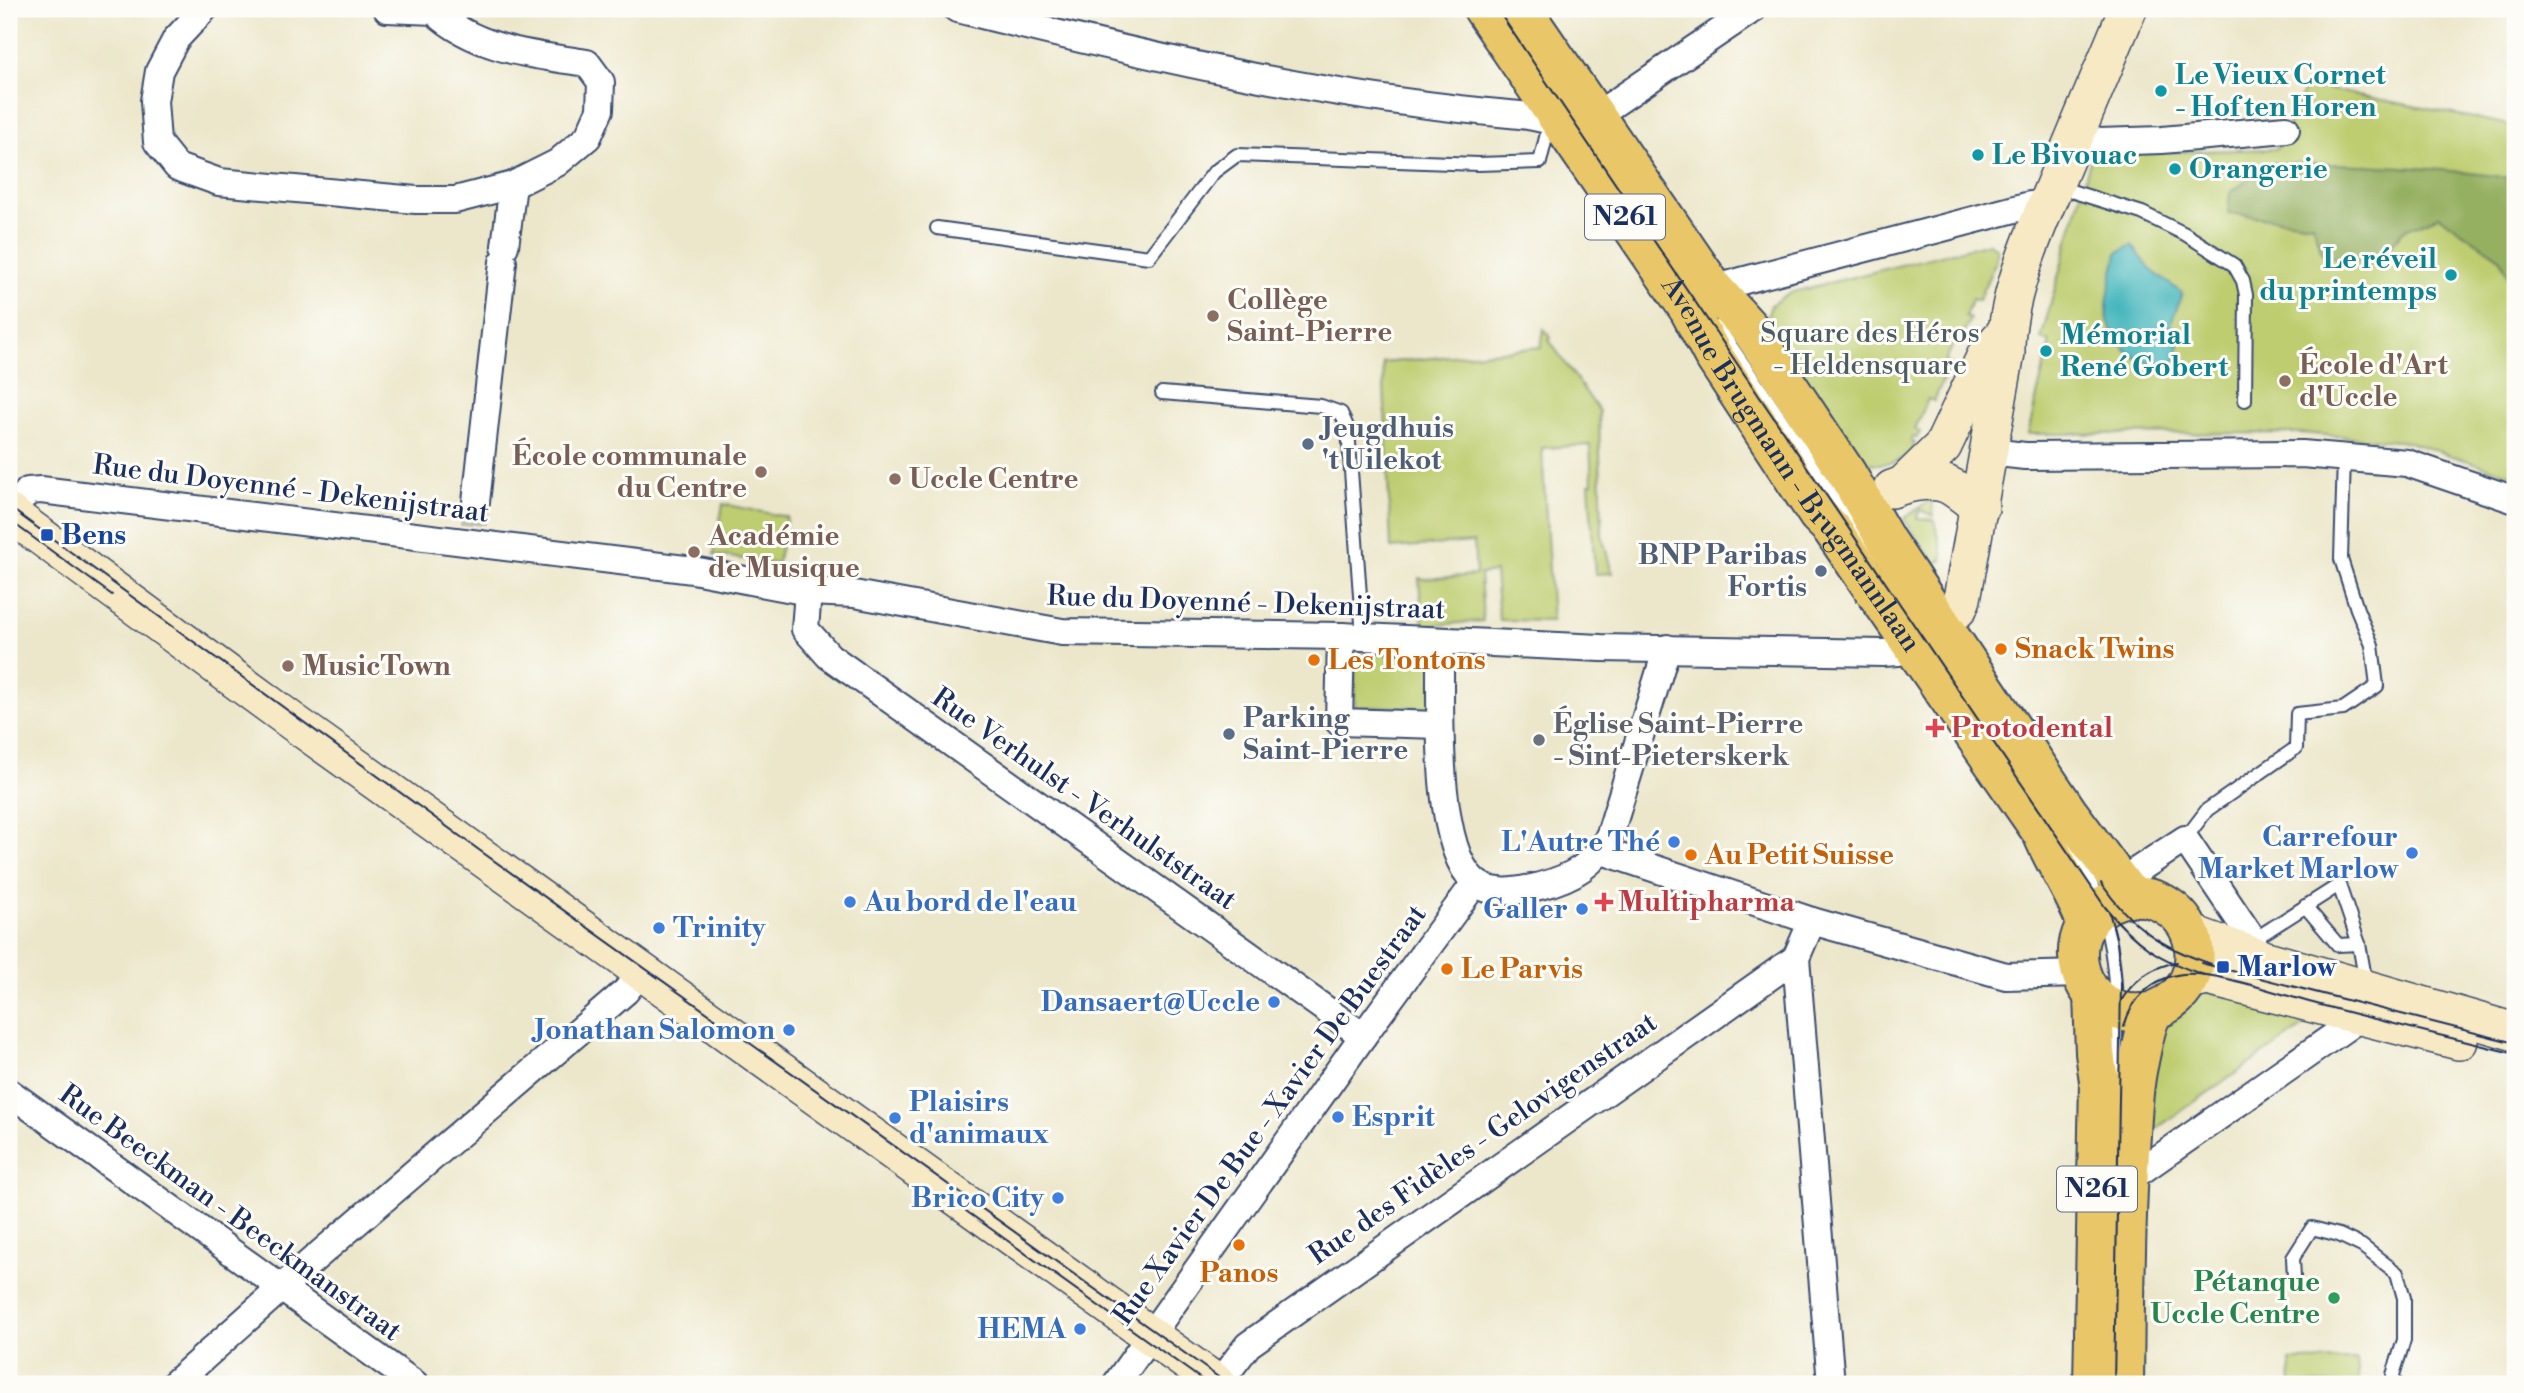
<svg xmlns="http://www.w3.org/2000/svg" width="2524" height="1393" font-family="'Libre Bodoni',serif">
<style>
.green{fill:#becd6f;stroke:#6c7e66;stroke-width:2}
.forest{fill:#96b062;stroke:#587060;stroke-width:2}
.water{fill:#49b8be;stroke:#32748e;stroke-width:2}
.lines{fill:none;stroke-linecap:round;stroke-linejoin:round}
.street-tunnel{stroke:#c2c2b5;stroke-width:26;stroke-dasharray:26 13;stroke-linecap:butt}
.lane-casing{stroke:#3a4b6e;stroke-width:16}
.street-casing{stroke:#3a4b6e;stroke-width:30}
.secondary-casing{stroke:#3a4b6e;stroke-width:40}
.primary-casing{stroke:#3a4b6e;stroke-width:42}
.lane{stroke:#fff;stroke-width:12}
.street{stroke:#fff;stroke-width:26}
.secondary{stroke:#f6e9c3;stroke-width:37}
.primary{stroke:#e9c769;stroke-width:38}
.tram{stroke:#1b2f5e;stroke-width:2}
.culture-dot{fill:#0f9aa8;stroke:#fdfcf7;stroke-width:2.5}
.education-dot{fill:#8d6e63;stroke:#fdfcf7;stroke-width:2.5}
.service-dot{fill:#5c6f8a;stroke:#fdfcf7;stroke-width:2.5}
.transit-dot{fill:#1a4fb4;stroke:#fdfcf7;stroke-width:2.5}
.food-dot{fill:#e8710a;stroke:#fdfcf7;stroke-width:2.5}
.health-dot{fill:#e0444e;stroke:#fdfcf7;stroke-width:2.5}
.worship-dot{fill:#6b7280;stroke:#fdfcf7;stroke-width:2.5}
.shop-dot{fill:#3f7fe0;stroke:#fdfcf7;stroke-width:2.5}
.leisure-dot{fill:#2e9e5b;stroke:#fdfcf7;stroke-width:2.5}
.labels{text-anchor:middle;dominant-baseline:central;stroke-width:6;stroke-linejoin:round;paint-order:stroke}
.shield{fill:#fdfcf7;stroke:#5f6c8c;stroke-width:2}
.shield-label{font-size:26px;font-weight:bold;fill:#1b2f5e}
.culture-label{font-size:28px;font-weight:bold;fill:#0d838f;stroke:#fdfcf7;text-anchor:start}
.education-label{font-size:28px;font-weight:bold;fill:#785e54;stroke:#fdfcf7;text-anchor:start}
.park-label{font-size:28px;fill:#4c5e63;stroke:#fdfcf7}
.service-label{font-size:28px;font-weight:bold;fill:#4e5e75;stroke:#fdfcf7;text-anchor:start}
.street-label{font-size:28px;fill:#1b2f5e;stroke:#fdfcf7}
.transit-label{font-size:28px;font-weight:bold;fill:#164399;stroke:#fdfcf7;text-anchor:start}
.food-label{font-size:28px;font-weight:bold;fill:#c56008;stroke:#fdfcf7;text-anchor:start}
.worship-label{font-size:28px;font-weight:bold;fill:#5b616d;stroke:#fdfcf7;text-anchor:start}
.health-label{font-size:28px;font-weight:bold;fill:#be3a42;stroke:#fdfcf7;text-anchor:start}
.shop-label{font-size:28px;font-weight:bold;fill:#366cbe;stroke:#fdfcf7;text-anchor:end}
.leisure-label{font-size:28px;font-weight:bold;fill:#27864d;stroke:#fdfcf7;text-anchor:end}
</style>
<rect width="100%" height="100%" fill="#fdfcf7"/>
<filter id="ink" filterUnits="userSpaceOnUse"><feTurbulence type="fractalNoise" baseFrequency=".0143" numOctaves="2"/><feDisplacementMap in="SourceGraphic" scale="14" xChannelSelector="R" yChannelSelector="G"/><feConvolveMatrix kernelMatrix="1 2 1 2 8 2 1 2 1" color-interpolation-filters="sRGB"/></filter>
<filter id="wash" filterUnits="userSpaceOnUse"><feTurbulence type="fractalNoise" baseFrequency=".00686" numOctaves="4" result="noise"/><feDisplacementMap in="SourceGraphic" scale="28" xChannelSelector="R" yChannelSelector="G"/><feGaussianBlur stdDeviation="1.57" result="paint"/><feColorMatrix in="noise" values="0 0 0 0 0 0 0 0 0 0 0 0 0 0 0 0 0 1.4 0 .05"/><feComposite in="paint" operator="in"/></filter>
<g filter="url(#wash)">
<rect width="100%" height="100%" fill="#ece7cb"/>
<g class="green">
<path d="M2307,85L2515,126V476L2409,442L2300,433L2028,434L2050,341L2041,339L2092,154L2277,149Z"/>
<path d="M1989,243L1997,249L1995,263L1978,301L1972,299L1965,316L1970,319L1963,334L1958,333L1945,362L1950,364L1934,401L1928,399L1915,429L1920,432L1917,438L1913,437L1911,442L1915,443C1904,467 1876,468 1855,458L1766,320L1771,305L1789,293Z"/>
<path d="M1544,329L1551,338L1549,340L1599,411L1602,535L1612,573L1595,574L1589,484L1592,483L1590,445L1542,448L1552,621L1499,620L1495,572L1480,574L1483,621L1423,626L1419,578L1423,579L1476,575L1474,542L1391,548L1383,363L1541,347Z"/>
<path d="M1931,499L1934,516L1920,510L1917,518L1935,520L1943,556L1942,560L1935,563L1904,519Z"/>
<path d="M723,504L787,517L777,564L714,555Z"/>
<path d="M1355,654L1448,656L1449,708L1355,707Z"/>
<path d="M2196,989L2316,1013L2301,1028L2138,1141L2158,1029Z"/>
<path d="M2357,1360L2359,1384H2291L2290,1361Z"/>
</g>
<path class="forest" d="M2270,163C2352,164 2434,166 2515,179V295L2501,259L2439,216L2403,231L2376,265L2323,255L2312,224L2228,213L2230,193Z"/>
<path class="water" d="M2132,245L2151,270L2182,293L2171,324L2180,338L2176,360C2146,376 2109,344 2107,313C2106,294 2114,272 2117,253Z"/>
</g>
<g filter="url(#ink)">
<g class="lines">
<path class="street-tunnel" d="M474,525L476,502"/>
<defs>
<g id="lane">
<path d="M2058,187L2142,213L2185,234L2234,265L2243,281L2246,295L2245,400"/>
<path d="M937,228L1149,257L1214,172L1237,155L1478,164L1540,162L1550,121"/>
<path d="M1718,327L1873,555"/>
<path d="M1162,393L1321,406L1341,413L1348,429L1363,637"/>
<path d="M2185,839L2207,810L2296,748L2297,714L2343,709L2377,686L2372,645L2357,609L2341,559L2344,457"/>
<path d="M2067,842C2121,921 2117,985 2115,1076"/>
<path d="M2305,906L2338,945L2359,944"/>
<path d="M2253,940L2339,885L2359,944L2366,983"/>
<path d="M2294,1278L2293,1258L2312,1228L2339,1235L2362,1246L2397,1273L2404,1298V1340L2393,1375L2395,1384"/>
</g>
<g id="street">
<path d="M204,9L176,39L159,71L154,101L157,142L177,167L219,182L416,200H455L513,185L557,163L588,137L600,110L601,82L587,63C533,55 476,50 434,11L387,9"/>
<path d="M957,9C1142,55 1329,99 1520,115C1554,118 1560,131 1597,115L1753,9"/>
<path d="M2075,135L2099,142L2162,140L2286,129"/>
<path d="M505,246L513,185"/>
<path d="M1704,297L1714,289L1745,280L2030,205L2043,210"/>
<path d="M1990,452L2025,456L2302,454L2407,463L2515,500"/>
<path d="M476,502L503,262"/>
<path d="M10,514L28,491L41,490L693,570L808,592L854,594L1062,632L1341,636L1601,648L1883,653L1899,652L1910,643"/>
<path d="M808,592L805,629L829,656L1363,1036"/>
<path d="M1341,636L1339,722L1440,725"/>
<path d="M1440,642C1441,696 1433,844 1474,881C1491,897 1520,891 1540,886C1572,878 1596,864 1610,834L1667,648"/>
<path d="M1602,851L1812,921L2006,976L2081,974"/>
<path d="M2121,881L2185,839L2253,940L2256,957"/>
<path d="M1812,921L1796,958L1831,1384"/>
<path d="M9,1092L415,1384"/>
<path d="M2128,1180L2361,1017"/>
<path d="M174,1384L307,1265L626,991L642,971"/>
<path d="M1116,1384L1363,1036L1475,883"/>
<path d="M1218,1384L1248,1345L1796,958"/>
</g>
<g id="secondary">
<path d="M1904,484L1943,446L1987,353L2005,333"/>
<path d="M1892,489C1910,482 1935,477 1952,487C1962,493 1971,501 1980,508"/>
<path d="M9,513L293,722L1218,1384"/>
<path d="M1917,639L1958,609L1962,599L2006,353C2005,299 2033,236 2054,186C2079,127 2103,68 2128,9"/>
<path d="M2192,936L2201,937L2256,957L2515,1032"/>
<path d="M2189,981L2208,977L2459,1041"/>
</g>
<g id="primary">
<path id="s1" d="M1483,9L1689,310L1713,355L1818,515L1831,528L2042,833C2055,865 2075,892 2087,925"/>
<path d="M1522,9L1714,289L1751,330L1847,474L1886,541L1971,668L2068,812L2126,890L2135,897"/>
<path d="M2093,994L2095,1053L2099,1081L2093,1384"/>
<path d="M2124,1384C2125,1307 2125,1228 2130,1151C2132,1123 2132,1094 2138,1066C2141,1053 2146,1020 2155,1011C2158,1008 2165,1006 2169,1003C2187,991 2197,970 2194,948C2190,913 2154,889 2120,899C2049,920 2073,1030 2155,1011"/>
</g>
</defs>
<use href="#lane" class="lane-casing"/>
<use href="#street" class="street-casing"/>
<use href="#secondary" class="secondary-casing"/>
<use href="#primary" class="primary-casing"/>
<use href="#lane" class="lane"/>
<use href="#street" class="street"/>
<use href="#secondary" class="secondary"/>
<use href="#primary" class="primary"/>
<g class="tram">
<path d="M1497,9L2105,907C2135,944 2159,960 2204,975"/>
<path d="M9,507L479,850L1228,1384"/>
<path d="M9,520L112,595"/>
<path d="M2101,883C2131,927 2161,947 2211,964"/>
<path d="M2110,915L2117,942L2121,985L2114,1384"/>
<path d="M2201,963L2515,1043"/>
<path d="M2120,1003C2132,981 2151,967 2177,962"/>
<path d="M2124,1027C2131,999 2153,977 2183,974C2217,971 2279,994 2313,1003C2380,1021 2448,1037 2515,1054"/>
<path d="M966,1211L1208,1384"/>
</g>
</g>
</g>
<g class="culture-dot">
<circle cx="2161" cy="91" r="7"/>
<circle cx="1978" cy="155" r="7"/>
<circle cx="2175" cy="169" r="7"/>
<circle cx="2451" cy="275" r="7"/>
<circle cx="2046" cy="351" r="7"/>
</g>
<g class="education-dot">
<circle cx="1213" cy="316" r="7"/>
<circle cx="2285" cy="381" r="7"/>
<circle cx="761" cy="472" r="7"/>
<circle cx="895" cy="479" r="7"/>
<circle cx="694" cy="552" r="7"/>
<circle cx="288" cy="666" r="7"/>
</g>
<g class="service-dot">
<circle cx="1308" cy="444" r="7"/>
<circle cx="1821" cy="571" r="7"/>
<circle cx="1229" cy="734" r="7"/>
</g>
<g class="transit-dot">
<rect x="40" y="528" width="14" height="14" rx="3.5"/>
<rect x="2216" y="960" width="14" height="14" rx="3.5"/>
</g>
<g class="food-dot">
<circle cx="2001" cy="649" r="7"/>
<circle cx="1314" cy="660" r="7"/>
<circle cx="1691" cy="855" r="7"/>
<circle cx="1447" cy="969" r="7"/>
<circle cx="1239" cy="1245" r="7"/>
</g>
<g class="health-dot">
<path d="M1931.5 717.5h7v7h7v7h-7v7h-7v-7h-7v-7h7z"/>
<path d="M1600.5 891.5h7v7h7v7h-7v7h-7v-7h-7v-7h7z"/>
</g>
<circle class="worship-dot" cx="1539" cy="740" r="7"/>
<g class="shop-dot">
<circle cx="1674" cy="842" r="7"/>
<circle cx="2412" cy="853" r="7"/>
<circle cx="850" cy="902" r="7"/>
<circle cx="1582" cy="909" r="7"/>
<circle cx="659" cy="928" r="7"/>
<circle cx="1274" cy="1002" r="7"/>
<circle cx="789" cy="1030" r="7"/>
<circle cx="1338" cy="1117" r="7"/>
<circle cx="895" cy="1118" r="7"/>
<circle cx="1058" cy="1198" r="7"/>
<circle cx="1080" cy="1329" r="7"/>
</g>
<circle class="leisure-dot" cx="2334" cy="1298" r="7"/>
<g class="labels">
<g class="shield">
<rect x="1585" y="194.5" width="80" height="45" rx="5"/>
<rect x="2057" y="1166.5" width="80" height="45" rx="5"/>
</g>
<g class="shield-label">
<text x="1625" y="217">N261</text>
<text x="2097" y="1189">N261</text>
</g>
<g class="culture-label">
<text x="2175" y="75">Le Vieux Cornet<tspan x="2175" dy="32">- Hof ten Horen</tspan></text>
<text x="1992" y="155">Le Bivouac</text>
<text x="2189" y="169">Orangerie</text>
<text x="2437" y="259" text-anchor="end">Le réveil<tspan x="2437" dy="32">du printemps</tspan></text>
<text x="2060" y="335">Mémorial<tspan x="2060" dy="32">René Gobert</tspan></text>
</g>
<g class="education-label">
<text x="1227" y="300">Collège<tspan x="1227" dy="32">Saint-Pierre</tspan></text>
<text x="2299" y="365">École d'Art<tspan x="2299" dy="32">d'Uccle</tspan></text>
<text x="747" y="456" text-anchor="end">École communale<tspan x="747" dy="32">du Centre</tspan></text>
<text x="909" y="479">Uccle Centre</text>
<text x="708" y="536">Académie<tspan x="708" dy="32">de Musique</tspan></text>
<text x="302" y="666">MusicTown</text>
</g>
<g class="park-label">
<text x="1870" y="333">Square des Héros<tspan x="1870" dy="32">- Heldensquare</tspan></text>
</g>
<g class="service-label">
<text x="1322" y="428">Jeugdhuis<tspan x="1322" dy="32">'t Uilekot</tspan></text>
<text x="1807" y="555" text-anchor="end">BNP Paribas<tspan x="1807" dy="32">Fortis</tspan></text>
<text x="1243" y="718">Parking<tspan x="1243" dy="32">Saint-Pierre</tspan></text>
</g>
<g class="street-label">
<text stroke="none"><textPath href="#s1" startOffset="550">Avenue Brugmann - Brugmannlaan</textPath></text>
<text transform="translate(291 489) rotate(7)">Rue du Doyenné - Dekenijstraat</text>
<text transform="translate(1246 603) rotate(2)">Rue du Doyenné - Dekenijstraat</text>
<text transform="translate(1084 799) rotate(35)">Rue Verhulst - Verhulststraat</text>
<text transform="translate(1270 1115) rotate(-54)">Rue Xavier De Bue - Xavier De Buestraat</text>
<text transform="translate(1483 1139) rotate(-35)">Rue des Fidèles - Gelovigenstraat</text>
<text transform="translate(230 1213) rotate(36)">Rue Beeckman - Beeckmanstraat</text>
</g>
<g class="transit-label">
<text x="61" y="535">Bens</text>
<text x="2237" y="967">Marlow</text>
</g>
<g class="food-label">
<text x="2015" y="649">Snack Twins</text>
<text x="1328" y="660">Les Tontons</text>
<text x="1705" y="855">Au Petit Suisse</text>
<text x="1461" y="969">Le Parvis</text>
<text x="1239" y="1273" text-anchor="middle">Panos</text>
</g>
<g class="worship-label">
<text x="1553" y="724">Église Saint-Pierre<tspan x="1553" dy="32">- Sint-Pieterskerk</tspan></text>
</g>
<g class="health-label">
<text x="1951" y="728">Protodental</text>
<text x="1618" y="902">Multipharma</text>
</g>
<g class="shop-label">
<text x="2398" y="837">Carrefour<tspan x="2398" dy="32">Market Marlow</tspan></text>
<text x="1660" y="842">L'Autre Thé</text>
<text x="864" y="902" text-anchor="start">Au bord de l'eau</text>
<text x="1568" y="909">Galler</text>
<text x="673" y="928" text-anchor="start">Trinity</text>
<text x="1260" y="1002">Dansaert@Uccle</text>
<text x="775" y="1030">Jonathan Salomon</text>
<text x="909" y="1102" text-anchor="start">Plaisirs<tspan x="909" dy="32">d'animaux</tspan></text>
<text x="1352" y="1117" text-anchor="start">Esprit</text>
<text x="1044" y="1198">Brico City</text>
<text x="1066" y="1329">HEMA</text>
</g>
<g class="leisure-label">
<text x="2320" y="1282">Pétanque<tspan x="2320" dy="32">Uccle Centre</tspan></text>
</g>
</g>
<rect width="2524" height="1393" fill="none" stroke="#fdfcf7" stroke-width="35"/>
</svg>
